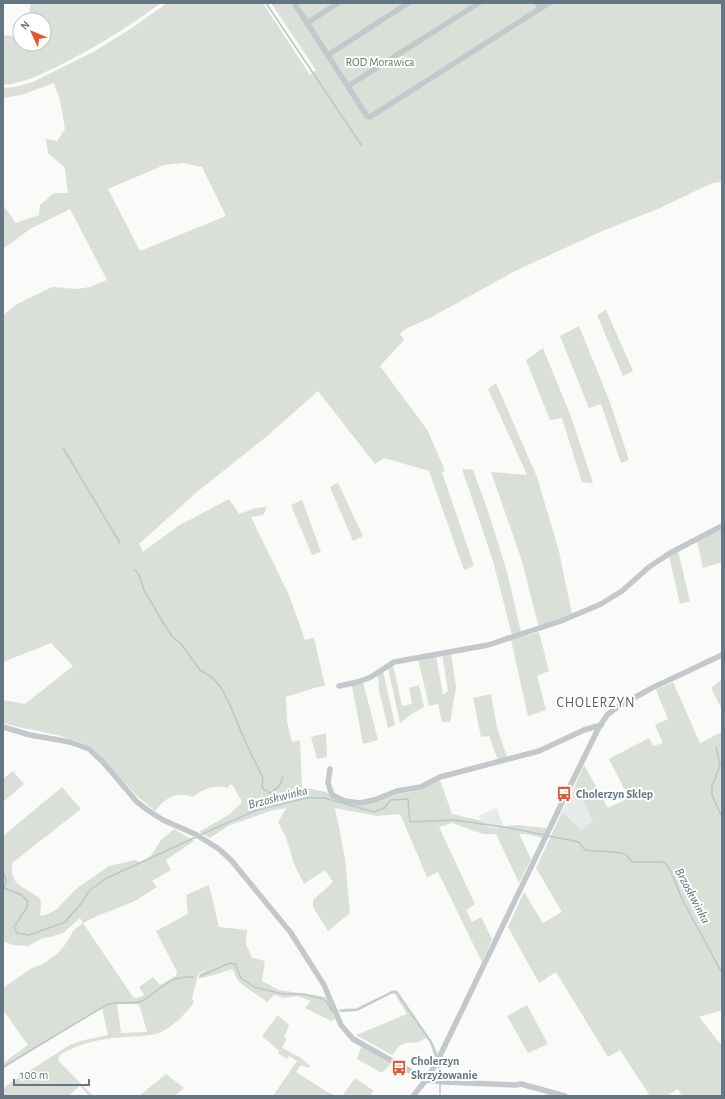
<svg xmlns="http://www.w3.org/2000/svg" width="725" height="1099" font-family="'Alegreya Sans',sans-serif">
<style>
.built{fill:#e8e9e9}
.green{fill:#dadfd7;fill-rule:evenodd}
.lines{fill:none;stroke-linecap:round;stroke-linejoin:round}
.stream{stroke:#bbc7cb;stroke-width:1.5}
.minor{stroke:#c3c8cc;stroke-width:5.5}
.labels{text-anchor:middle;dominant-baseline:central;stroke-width:4;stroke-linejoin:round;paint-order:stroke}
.park-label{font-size:12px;fill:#687a64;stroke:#fff}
.poi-label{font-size:12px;font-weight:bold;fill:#657683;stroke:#fff;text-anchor:start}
.water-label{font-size:13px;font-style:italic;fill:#60757c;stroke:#fff}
.quarter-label{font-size:14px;letter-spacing:1px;fill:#57646e;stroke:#fff}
</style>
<rect width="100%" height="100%" fill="#fafaf8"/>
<g class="built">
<path d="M575,785L593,821L582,832L562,812Z"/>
<path d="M496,808L504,827L493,828L486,826L478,816Z"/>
</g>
<g class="green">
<path d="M31,3H161C128,27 95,48 58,66C40,75 23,83 3,85V35L20,37V44H44V20H27Z"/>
<path d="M167,3H263L310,75L316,70L271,3H722V184L721,182L712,183L660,208L600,232L515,271L428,319L407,328L400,334L404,340L380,366L428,431L445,471L442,472L474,566L464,570L429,471L384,458L375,464L318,391L266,437L198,491L139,544L143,552L178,526L229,499L239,514L256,508L267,507L263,515L251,517L289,595L305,640L314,638L325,686L314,688L286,697L287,721L292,742L300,740L302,787L326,792L338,801L361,804L386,798L398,794L421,790L440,780L452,814L482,821L486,826L493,828L516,825L547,828L542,838L526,834H519L531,859L519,883L496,834H483L452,823L439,827L475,904L466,910L472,922L481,917L492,939L482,962L438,872L427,877L400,814L377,816L335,808L345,858L350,913L328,931L313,907V900L333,882L325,870L304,884L294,864L286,837L278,822L286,808L274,810L230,825L210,838L199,832L230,814L242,802L233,786L230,784L228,788C216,784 202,789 193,797C175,791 166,798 155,811L136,795L95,750C74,735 30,731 3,723V700L25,704L73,666L51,643L3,662V315L17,304L52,287L77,289L90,287L107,280L70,209L30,229L3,249V205L16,223L39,215L40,205L54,193H68L65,168L48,153L46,139L57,141L65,129L60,100L54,83L21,95L3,98V88L15,87L33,82L95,51L132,28ZM184,163L202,167L226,216L140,251L108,189L164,165Z"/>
<path d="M606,310L633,371L623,376L597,315Z"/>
<path d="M579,326L609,400L629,460L621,463L601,404L589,408L560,336Z"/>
<path d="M543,348L571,417L593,483L582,482L562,418L550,420L526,360Z"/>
<path d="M496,383L537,477L559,551L572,615L539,628L522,561L491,472L527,475L488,389Z"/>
<path d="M462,469L473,470L489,514L507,572L521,632L512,635L493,561Z"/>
<path d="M338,483L363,536L353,541L330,487Z"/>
<path d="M302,500L321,552L312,555L291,505Z"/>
<path d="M722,529V562L703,568L697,541Z"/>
<path d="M678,551L690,601L680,604L669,556Z"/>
<path d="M539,632L549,671L537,676L546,710L528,716L511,640Z"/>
<path d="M451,653L456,687L450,722H442L438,704L429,706L418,659L436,655L443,695L448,691L442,654Z"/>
<path d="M393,665L402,706L412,704L409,688L419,685L424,707L410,715L400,723L388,668Z"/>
<path d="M383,671L395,725L388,728L379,690L378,675Z"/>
<path d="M722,679V710L711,688Z"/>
<path d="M363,682L378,740L363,744L352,686Z"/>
<path d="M673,682L700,743L722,732V1010L699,1017L722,1046V1096H682L678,1089L666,1096H650L620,1050L608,1057L556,972L539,983L508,927L524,892L543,923L562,912L536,868L562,812L582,831L593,821L575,785L584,765L608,808L629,798L609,759L649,738L653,746L663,743L655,725L668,719L656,690Z"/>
<path d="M491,694L497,728L507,757L498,760L489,736L481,737L473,698Z"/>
<path d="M326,733L327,757L317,759L311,737Z"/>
<path d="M13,771L24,784L3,802V779Z"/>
<path d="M62,787L81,809L12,863C12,867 11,872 13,876C16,888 33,891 40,899L41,905L40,914L41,916L48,914L57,909L76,889L109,866L135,860L140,862L150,857L161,840L174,829L194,841L166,860L171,870L152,881L157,887L133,902L97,916L83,923L133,997L137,998L144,995L139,987L153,977L160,985L176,976L177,972L156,931L188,914L186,895L209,885L219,927L247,930L246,944L252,958L265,961L262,981L279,990L327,997L335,1019L331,1021L305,1008L311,1001L297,996L284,998L274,995L267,1002C260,995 240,986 236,977C235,975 235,973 234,971L232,969L214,975L198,979L200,974L215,964L198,974L192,999L194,1002C186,1014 170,1030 156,1034C146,1036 135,1036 125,1037C100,1039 82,1042 60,1055L58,1060L93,1096H89L80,1086L68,1096H5L3,1093V1088L68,1046L80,1041L108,1035L102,1009L84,1018L3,1069V1063L28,1045L3,1010V988L32,968L43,964L57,954L64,946L74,930L83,923L80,918L63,933L51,937L43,938L28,946L13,945L3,941V836ZM117,1004H137L140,1007L147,1032L121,1033Z"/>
<path d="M394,990H397L433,1043L438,1054L435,1058L430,1043L426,1038L418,1042L405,1043L399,1046L392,1055L356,1035L407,1014L395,994H391L357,1011L341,1012L339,1009L356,1008Z"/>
<path d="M527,1005L548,1044L528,1053L507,1016Z"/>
<path d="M278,1015L289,1025L284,1037L287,1039L282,1048L301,1058L310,1066L308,1068L301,1065L296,1072L326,1091L336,1096H273L297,1061L289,1056L287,1059L278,1053L279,1051L262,1036Z"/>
<path d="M361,1047L391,1064L382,1073L357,1059Z"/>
<path d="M166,1074L184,1088L175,1096H139Z"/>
<path d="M355,1078L374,1091L370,1096H342Z"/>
</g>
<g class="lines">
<g class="stream">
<path d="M266,3L362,146"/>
<path d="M63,448L120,543"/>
<path d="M135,570L139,575L144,590L164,624L172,636L182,645L200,670L213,678L222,689L229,703L245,741L263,778L262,785L263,789L270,793C278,788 280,786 283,777"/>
<path d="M716,747L720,766L712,786V795L722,817"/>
<path d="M200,835L257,810L306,798H324L374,812L384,808L391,800L408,799L410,822L454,820L504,827L545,835"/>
<path d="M549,836L579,842L585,850C592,851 622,852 625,854C628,856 630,860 632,862H664L670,870L683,901L722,973"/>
<path d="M3,871L6,880L4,888L22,895L28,902L27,907L14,927L17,933L29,935L65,922L80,905L90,890L105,879L196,837"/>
<path d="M200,976L230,963L235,964L241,978L254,987L283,994H303L323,999L326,1001L332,1011"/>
<path d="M340,1011L357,1010L392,992H396L431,1042L436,1056"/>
<path d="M439,1065L440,1077"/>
<path d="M3,1067L108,1004C119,1001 133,1005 142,1001C146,1000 149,996 152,994C169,982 173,976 194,977"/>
<path d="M440,1084V1096"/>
</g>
<g class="minor">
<path d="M294,3L367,116L370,117L549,3"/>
<path d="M537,3L540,9"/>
<path d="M307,23L338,3"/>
<path d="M328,55L408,3"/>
<path d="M348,86L479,3"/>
<path d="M339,686L358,682L371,677L394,662L488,645L561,621L601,604L622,591L649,567L670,553L722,526"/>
<path d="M3,727L30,735L70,742L89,749L103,762L137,802L149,811L163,820L195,834L219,849L231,860L291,933L324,985L341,1025L353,1039L426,1080L445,1082L516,1085L521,1084L565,1096"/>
<path d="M330,769L328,783L332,795L345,801L360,803L374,800L397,791L421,787L440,777L539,751L584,730L601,725"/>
<path d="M413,1096L426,1080L437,1062L573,780L598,729L607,715L619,706L652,688L722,655"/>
</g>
</g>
<defs>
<symbol id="bus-bare" viewBox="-9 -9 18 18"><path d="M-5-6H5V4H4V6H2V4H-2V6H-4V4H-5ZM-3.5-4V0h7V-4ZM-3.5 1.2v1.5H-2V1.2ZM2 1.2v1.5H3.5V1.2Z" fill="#e4572e" stroke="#fff" stroke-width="2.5" paint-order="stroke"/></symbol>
</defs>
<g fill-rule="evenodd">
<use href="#bus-bare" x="553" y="783" width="22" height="22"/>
<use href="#bus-bare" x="388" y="1057" width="22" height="22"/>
</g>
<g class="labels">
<g class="park-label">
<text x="380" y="62">ROD Morawica</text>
</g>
<g class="poi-label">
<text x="576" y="794">Cholerzyn Sklep</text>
<text x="411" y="1061">Cholerzyn<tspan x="411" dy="14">Skrzyżowanie</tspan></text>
</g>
<g class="water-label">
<text transform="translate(278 798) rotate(-14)">Brzoskwinka</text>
<text transform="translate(692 896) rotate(62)">Brzoskwinka</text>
</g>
<g class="quarter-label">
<text x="596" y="703">CHOLERZYN</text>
</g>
</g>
<rect width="725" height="1099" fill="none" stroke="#657683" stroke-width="8"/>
<g transform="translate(32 32) rotate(314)"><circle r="19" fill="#ffffff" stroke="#c1c8cd"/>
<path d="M0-3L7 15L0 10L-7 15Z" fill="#e4572e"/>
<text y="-6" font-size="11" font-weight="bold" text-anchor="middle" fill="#657683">N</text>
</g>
<path d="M14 1079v6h75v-6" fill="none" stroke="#657683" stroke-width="2"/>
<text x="20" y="1079" font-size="12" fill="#657683" stroke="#ffffff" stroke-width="3" paint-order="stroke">100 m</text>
</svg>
